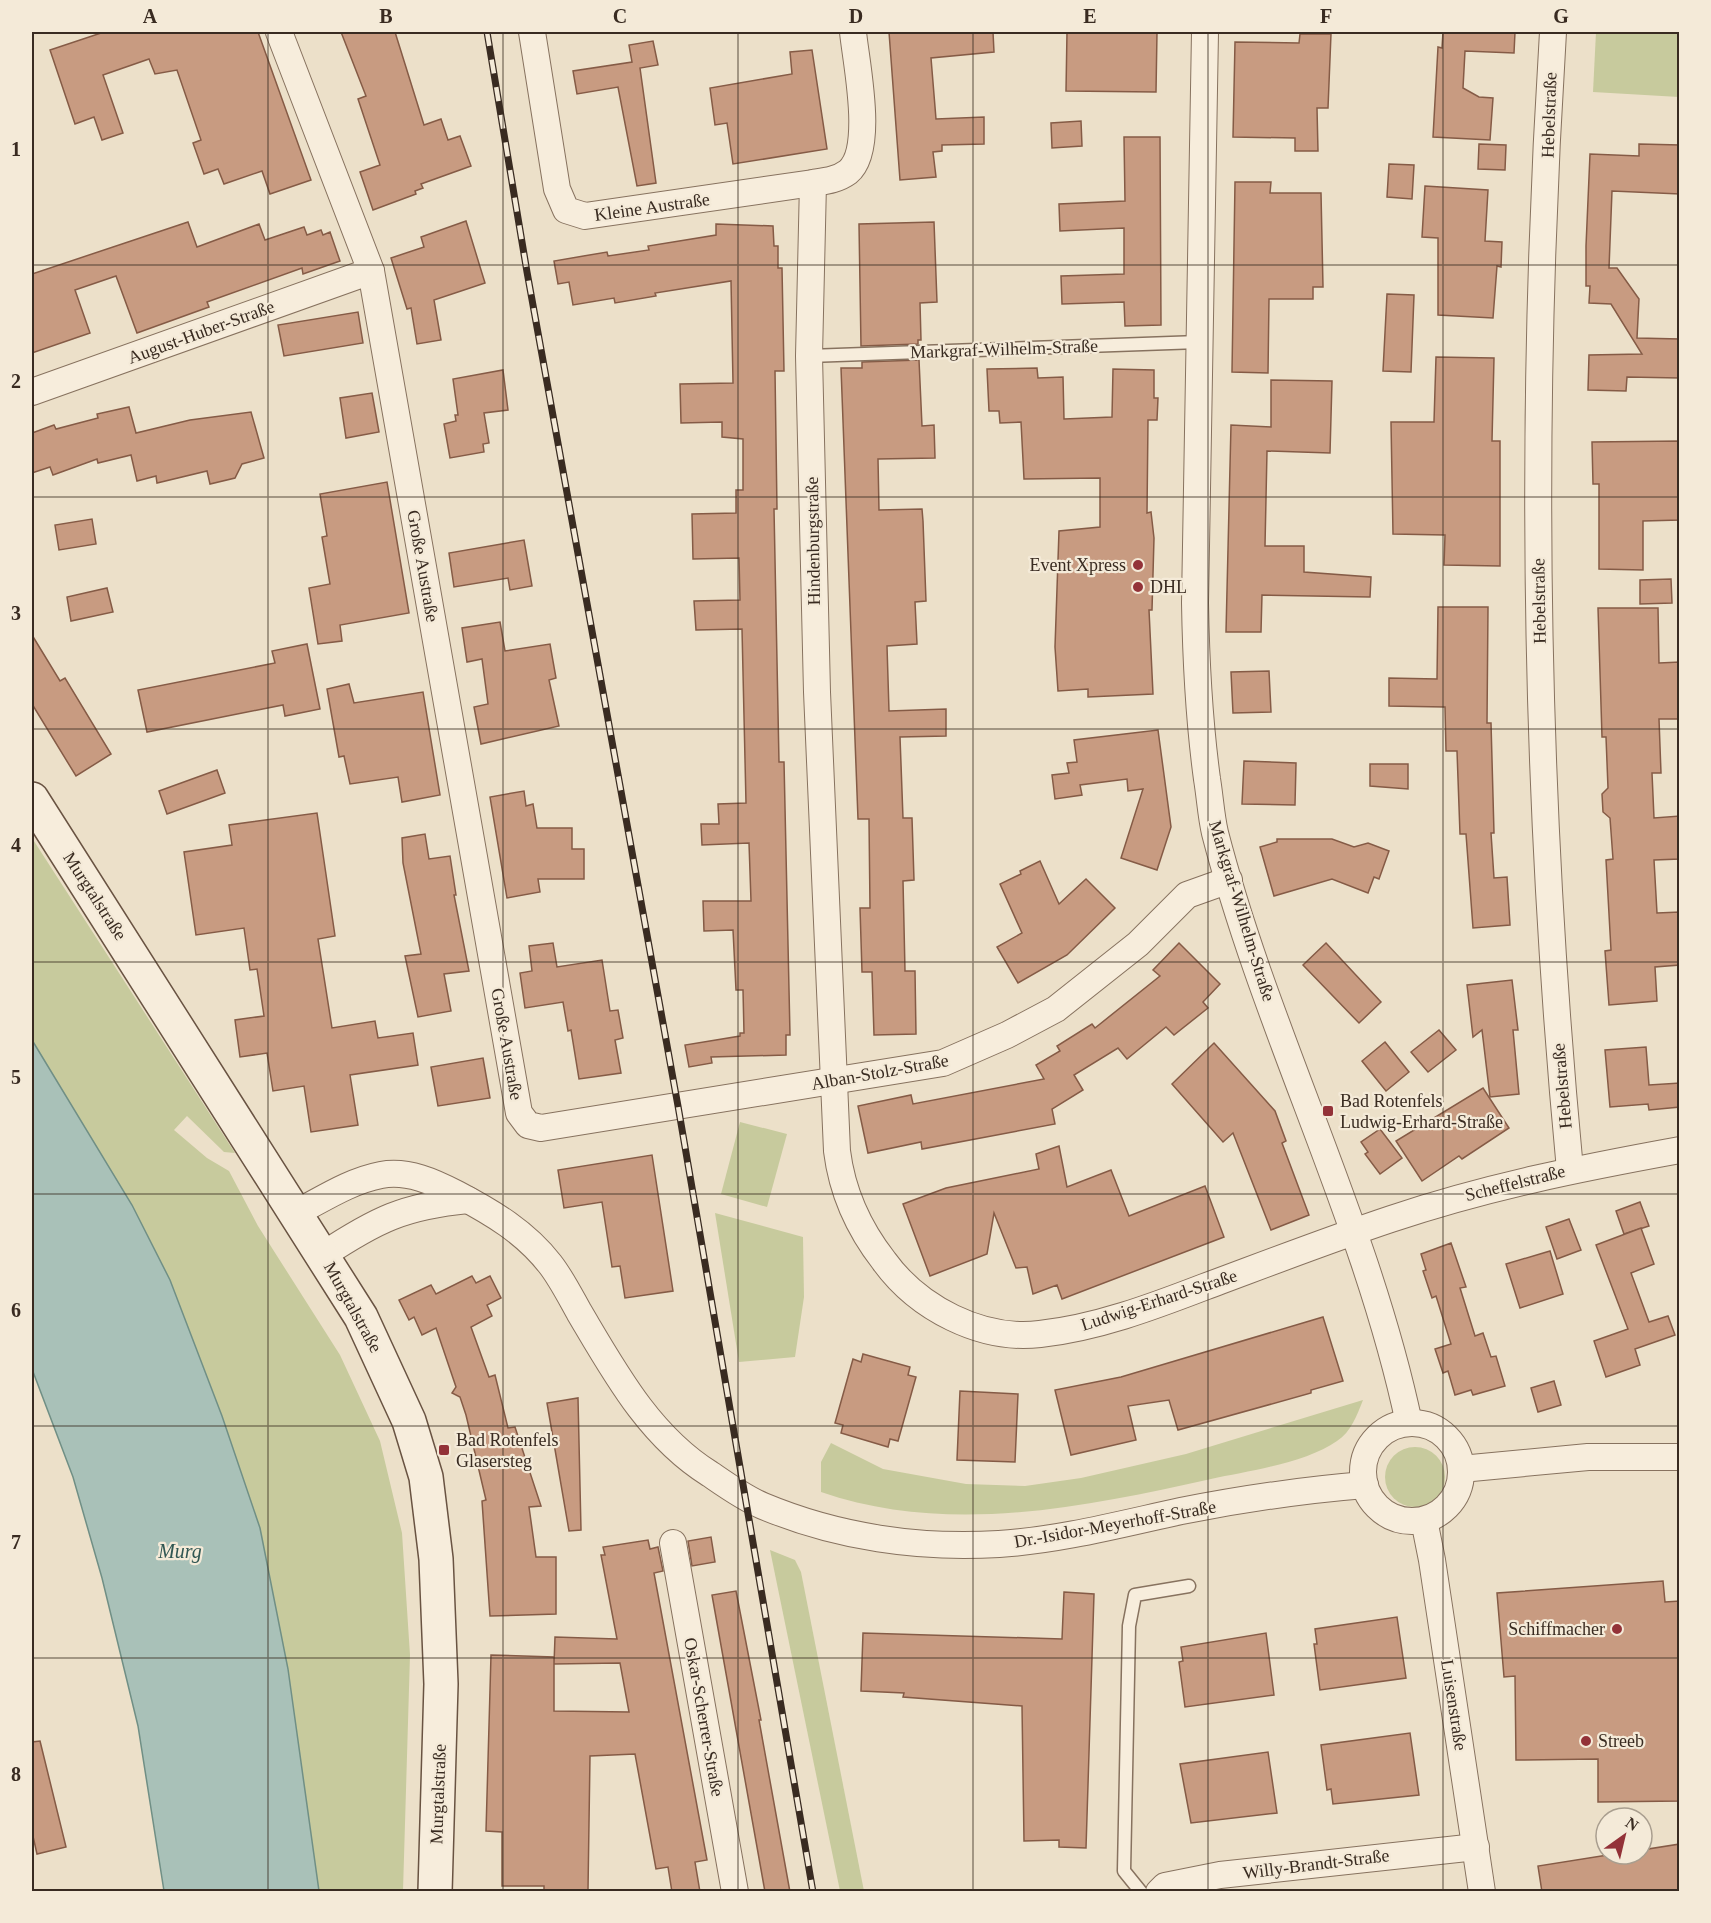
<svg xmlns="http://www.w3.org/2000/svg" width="1711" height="1923" font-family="'Times New Roman',serif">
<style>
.green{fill:#c7ca9d}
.water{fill:#a9c1b8;stroke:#708f85;stroke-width:1.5}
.building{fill:#c89b81;stroke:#855b46;stroke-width:1.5}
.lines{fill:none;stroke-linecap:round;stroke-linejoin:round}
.lane-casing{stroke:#87725f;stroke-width:15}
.street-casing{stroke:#87725f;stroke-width:28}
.secondary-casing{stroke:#695342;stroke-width:36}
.lane{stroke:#f7eddc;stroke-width:12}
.street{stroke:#f7eddc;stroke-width:26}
.secondary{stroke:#f7eddc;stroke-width:33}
.rail-casing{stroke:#392b21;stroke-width:7}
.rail{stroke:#f4ead8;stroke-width:4.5;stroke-dasharray:14;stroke-linecap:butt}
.grid{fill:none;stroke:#392b21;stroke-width:1.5;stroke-opacity:0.55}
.poi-dot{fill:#933238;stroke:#f4ead8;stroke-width:2}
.labels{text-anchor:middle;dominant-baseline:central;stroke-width:4.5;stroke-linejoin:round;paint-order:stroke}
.street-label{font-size:18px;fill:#392b21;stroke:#f4ead8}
.poi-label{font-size:18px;fill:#392b21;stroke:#f4ead8;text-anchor:start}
.water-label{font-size:20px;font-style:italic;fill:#315753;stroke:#f4ead8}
.neatline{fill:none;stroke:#392b21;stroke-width:2}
.grid-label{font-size:20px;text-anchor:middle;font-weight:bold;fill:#392b21}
</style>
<rect width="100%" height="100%" fill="#ece0c9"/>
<g class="green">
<path d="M1596,32H1679V97L1593,92Z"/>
<path d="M32,838L235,1153L224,1152L187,1116L174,1130L207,1158L229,1171L258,1226L340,1355L380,1441L402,1533L410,1655L403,1891H319L288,1669L222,1416L170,1280L132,1205L32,1040Z"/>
<path d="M740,1122L787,1134L767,1207L721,1194Z"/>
<path d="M715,1213L803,1237L804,1297L795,1357L739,1362Z"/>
<path d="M1363,1400C1357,1415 1351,1432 1337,1441C1306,1463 1248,1471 1211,1479C1084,1507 949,1536 821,1492V1462L831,1443L883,1469L966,1484L1025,1486L1081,1478L1186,1454Z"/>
<circle cx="1415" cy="1477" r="30"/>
<path d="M770,1550L795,1560L801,1572L864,1891H840Z"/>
</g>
<path class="water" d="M32,1040L132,1205L170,1280L222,1416L260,1528L288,1669L319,1891H164L138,1726L102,1578L73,1477L32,1369Z"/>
<g class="building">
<path d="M104,32H258L311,180L270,194L262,171L224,184L218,169L204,174L193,143L201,140L177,70L155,74L149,59L103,75L123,133L102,140L94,117L75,124L50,50Z"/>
<path d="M341,32H395L424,125L441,119L448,140L460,136L471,166L421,184L423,188L415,191L416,194L373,210L360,172L380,165L358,99L366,96Z"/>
<path d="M889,32H993L994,52L931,58L936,119L984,117V144L942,145V151L933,152L936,177L900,180Z"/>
<path d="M1067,32H1157L1156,92L1066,91Z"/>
<path d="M1443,32H1515L1514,53L1465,51L1463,88L1479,97L1493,98L1490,140L1433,137L1438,47L1442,48Z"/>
<path d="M1300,34H1331L1328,108H1317L1318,151H1295V138L1233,137L1235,42L1299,43Z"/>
<path d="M653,41L658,65L640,68L656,183L637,186L618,87L577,94L573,71L632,62L629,45Z"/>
<path d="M812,50L827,149L733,164L727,123L715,125L710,88L792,74L790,52Z"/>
<path d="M1081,121L1082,146L1052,148L1051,123Z"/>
<path d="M1124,137H1160L1161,325L1125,326L1124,302L1062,304L1061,276L1124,274V228L1060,231L1059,204L1125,201Z"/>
<path d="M1479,144L1506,145L1505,170L1478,169Z"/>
<path d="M1639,144L1680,145V194L1612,191L1609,268H1617L1639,299L1637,338L1680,339V378L1627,377L1626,391L1588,390L1589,355L1642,354L1611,304L1589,303L1590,286H1586V246L1590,154L1639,156Z"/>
<path d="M1389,164L1414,165L1412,199L1387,197Z"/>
<path d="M1235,182H1271L1270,193H1321L1323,287H1313V299H1269L1268,373L1232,372Z"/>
<path d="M1425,186L1488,190L1485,241L1502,242L1501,267L1497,266L1493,318L1438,315V238L1422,237Z"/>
<path d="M466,221L485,283L434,300L441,340L417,344L411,308L407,309L391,258L424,247L421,237Z"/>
<path d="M188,222L197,247L259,224L265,240L304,227L307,235L321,230L323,235L330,232L340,261L303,274L302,268L207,302L209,307L137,333L116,276L75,290L90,333L32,353V274Z"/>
<path d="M934,222L937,302L920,303L921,340H918V344L861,346L859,224Z"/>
<path d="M716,224L773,226L774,246H778V268H782L784,371H775L777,509H774L779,762H784L790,1035H786V1055L711,1057L712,1063L689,1067L685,1045L740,1036V1033H744L743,990H736L733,930L704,931L703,901H751L749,843L702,845L701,824H719L718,804L746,803L742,629L696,630L694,601L740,600L739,558L693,559L692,514L736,513V490H743V439L722,437V422L681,423L680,384L733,383L731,281L655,293L656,296L615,303L614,298L573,305L569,282L558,284L554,261L607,252L608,256L649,250L648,246L716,235Z"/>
<path d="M1387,294L1414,295L1411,372L1383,371Z"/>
<path d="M358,312L363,343L284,356L278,325Z"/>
<path d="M1436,357L1494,358L1492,441H1500V566L1444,565L1445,535L1393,534L1391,422H1434Z"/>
<path d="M919,360L922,426L934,425L935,458L878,459L879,510L922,509L923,521L926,601L915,602L917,644L887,646L889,711L946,709V736L900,737L903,818H912L914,880L903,881L905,971H915L916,1034L874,1035L872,972H862L860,908H870L869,819H858L841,368H862V362Z"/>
<path d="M1037,368L1038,378L1063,377L1064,419L1112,417L1113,369L1154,370V398H1158L1157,420H1148L1147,513L1151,512L1154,538L1152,610H1149L1153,694L1088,697V689L1058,691L1055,647L1059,531L1100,527V478L1024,479L1021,422L1000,423L999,411H989L987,369Z"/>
<path d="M503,370L508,410L484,413L489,443L483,444L484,452L450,458L444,424L456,421L455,415H458L453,379Z"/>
<path d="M1271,380L1332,381L1330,453L1267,451L1265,546H1304V572L1371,577L1370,597L1262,595L1261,632H1226L1231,425L1271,427Z"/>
<path d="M372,393L379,432L346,438L340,398Z"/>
<path d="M129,407L136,433L190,420L251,412L264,458L242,464L235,478L210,484L207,471L157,483L156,476L137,481L131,455L98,463L97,459L53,475L50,467L32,473V433L54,425L56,429L98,418L97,414Z"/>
<path d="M1680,441V520L1643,521V570L1599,569V484H1593L1592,442Z"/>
<path d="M387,482L409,613L340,625L342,641L318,644L309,588L330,584L322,537L327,536L320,494Z"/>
<path d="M92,519L96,544L59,550L55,525Z"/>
<path d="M524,540L532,586L510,590L508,578L454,587L449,553Z"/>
<path d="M1671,579L1672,603L1640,604V580Z"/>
<path d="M107,588L113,612L71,621L67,597Z"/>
<path d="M1438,607H1488L1487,723H1491L1494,833H1491L1494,878L1507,877L1510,925L1473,928L1466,834H1460L1457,751H1446L1445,707L1389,706V678L1437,679Z"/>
<path d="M1598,608H1658L1659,663L1680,662V719H1659L1661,773H1652L1654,818L1680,816V859L1654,860L1657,913L1680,912V965L1655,967L1657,1001L1609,1005L1605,951L1611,950L1606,860L1613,859L1610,818L1603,812L1602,794L1608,788L1606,737H1602Z"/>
<path d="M500,622L505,651L550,644L556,678L549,680L559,726L481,744L474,707L488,704L482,659L467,662L462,628Z"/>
<path d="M32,635L60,681L65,678L111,754L76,776L32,704Z"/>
<path d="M307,644L320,709L285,716L283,705L147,732L138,690L275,663L272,651Z"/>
<path d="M1269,671L1271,712L1233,713L1231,672Z"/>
<path d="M349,684L354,703L423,692L440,795L402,802L398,777L350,784L344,756L339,757L327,689Z"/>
<path d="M1158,730L1171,827L1157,870L1121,858L1143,789L1128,791L1127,779L1080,785L1082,795L1055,799L1052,775L1069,773L1067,763L1077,762L1074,740Z"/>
<path d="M1244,761L1296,763L1295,805L1242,804Z"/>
<path d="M1370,764H1408V789L1370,786Z"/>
<path d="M217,770L225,793L167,814L159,791Z"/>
<path d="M524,791L526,806L533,804L537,828H572V849H584V879H538L540,892L507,898L490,797Z"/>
<path d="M317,813L335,936L318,939L332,1028L375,1021L378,1038L413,1033L418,1065L350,1075L358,1125L311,1132L304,1086L273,1091L267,1053L240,1057L235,1020L264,1016L257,969L250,970L244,928L196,935L184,852L232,845L229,825Z"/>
<path d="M425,834L429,859L450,856L456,895H454L469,971L444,974L451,1011L418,1017L405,956L421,954L403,863L402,838Z"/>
<path d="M1277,839H1332L1354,847L1368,843L1389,851L1379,879L1374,877L1368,893L1332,879L1274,896L1260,847L1277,842Z"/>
<path d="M1040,861L1059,904L1086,879L1115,908L1067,955L1018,983L997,947L1022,933L1000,884L1021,874L1020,871Z"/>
<path d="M553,943L557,967L602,960L610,1011L618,1010L623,1038L615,1040L621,1073L579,1079L571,1030L568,1031L563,1002L525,1008L520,973L532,971L529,946Z"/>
<path d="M1179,943L1220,984L1203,1002L1208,1008L1174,1035L1166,1027L1127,1059L1118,1048L1074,1075L1083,1090L1052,1109L1055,1124L922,1149L921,1142L868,1153L858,1106L911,1095L913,1104L1044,1079L1036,1065L1060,1051L1057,1046L1092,1024L1095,1028L1160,976L1153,970Z"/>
<path d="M1326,943L1381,1002L1359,1023L1303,965Z"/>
<path d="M1512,980L1518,1030H1513L1519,1094L1490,1097L1482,1030L1473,1037L1467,985Z"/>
<path d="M1439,1030L1456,1050L1428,1072L1411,1052Z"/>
<path d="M1385,1042L1409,1072L1386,1091L1362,1061Z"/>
<path d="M1214,1043L1275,1111L1286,1141L1282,1143L1309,1215L1271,1230L1233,1133L1223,1142L1172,1084Z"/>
<path d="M1646,1047L1649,1085L1680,1083V1107L1649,1110L1648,1104L1610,1107L1605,1050Z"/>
<path d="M483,1058L490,1098L438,1106L431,1067Z"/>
<path d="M1483,1088L1509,1128L1462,1159L1459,1156L1422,1181L1396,1141Z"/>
<path d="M1380,1129L1402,1158L1380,1174L1365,1154L1368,1152L1361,1142Z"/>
<path d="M1059,1146L1067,1187L1111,1170L1129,1216L1205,1186L1224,1237L1062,1299L1057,1285L1033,1294L1027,1267L1016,1268L994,1213L987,1254L930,1276L903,1204L946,1188L1039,1169L1036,1154Z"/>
<path d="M652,1155L673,1291L625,1298L620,1266L612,1267L602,1202L564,1208L558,1170Z"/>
<path d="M1640,1202L1649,1226L1624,1234L1616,1211Z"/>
<path d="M1569,1219L1581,1250L1557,1259L1546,1227Z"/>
<path d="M1641,1228L1654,1264L1631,1273L1649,1322L1668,1316L1675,1335L1635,1349L1640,1365L1606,1377L1594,1341L1628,1329L1596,1245Z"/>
<path d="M1451,1243L1466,1287L1460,1288L1475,1336L1483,1333L1491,1357L1496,1356L1505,1386L1473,1395L1471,1390L1455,1395L1448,1371L1443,1373L1435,1349L1451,1344L1436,1296L1432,1298L1423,1271L1426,1270L1421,1254Z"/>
<path d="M1550,1251L1563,1294L1520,1308L1506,1264Z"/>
<path d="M472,1276L476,1283L490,1276L501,1298L487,1305L492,1316L471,1327L489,1377L495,1375L508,1428L515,1427L541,1506L529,1507L536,1557H556V1614L490,1616L482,1501L486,1500L466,1415L460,1397L452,1393L456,1387L436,1328L422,1335L414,1317L409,1320L399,1300L431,1285L436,1294Z"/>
<path d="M1323,1317L1343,1381L1311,1390V1393L1178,1430L1169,1400L1128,1406L1136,1440L1071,1455L1055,1390L1121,1377Z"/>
<path d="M863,1354L910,1367L908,1375L916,1377L898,1441L890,1439L888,1447L841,1433L843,1425L835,1423L853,1359L861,1362Z"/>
<path d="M1554,1381L1561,1405L1538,1412L1531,1388Z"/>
<path d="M960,1391L1018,1394L1015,1462L957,1460Z"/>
<path d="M578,1398L581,1530L569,1531L547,1403Z"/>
<path d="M711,1537L715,1562L692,1566L688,1541Z"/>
<path d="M648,1540L650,1549L658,1547L663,1571L654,1573L707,1860L695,1862L700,1892H672L668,1867L656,1869L635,1754L590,1756L588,1890L544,1892V1886H502V1832L486,1831L491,1655L554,1657V1711L629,1712L620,1663L554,1664L555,1637L617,1639L601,1555H605L603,1547Z"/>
<path d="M1663,1581L1665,1602L1680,1601V1801L1598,1802V1759L1516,1760L1515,1676L1504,1677L1497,1593Z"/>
<path d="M736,1591L761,1720H759L790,1892H765L762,1875L712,1595Z"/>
<path d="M1064,1592L1094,1594L1086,1848L1059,1847V1840L1024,1841L1022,1706L903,1697L904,1693L861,1691L863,1633L1062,1639Z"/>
<path d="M1397,1617L1406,1678L1320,1690L1314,1644H1317L1315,1629Z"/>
<path d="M1266,1633L1274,1695L1185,1707L1179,1662L1183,1661L1181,1647Z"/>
<path d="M1410,1733L1419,1795L1333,1804L1331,1789L1327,1790L1321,1745Z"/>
<path d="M40,1741L66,1847L37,1854L32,1832V1742Z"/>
<path d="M1268,1752L1277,1813L1191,1823L1180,1764Z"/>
<path d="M1680,1844V1892H1542L1538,1866L1614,1854H1642V1850Z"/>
</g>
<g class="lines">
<defs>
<g id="lane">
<path d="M809,356L1199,342"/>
<path d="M1141,1892L1124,1871L1129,1626L1135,1595L1189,1586"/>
</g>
<g id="street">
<path d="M279,32L371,271L519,1113L528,1125L541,1128L943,1063L1007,1035L1056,1009L1138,944L1187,895L1229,880"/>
<path d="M532,32L557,189L566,210L585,216L813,183"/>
<path d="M853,32C856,63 875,150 848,172C837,180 826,181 813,183L809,356L817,692L837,1151C842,1191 859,1229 884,1261C918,1308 981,1341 1040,1334C1096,1328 1152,1307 1204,1287C1266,1264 1328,1240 1391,1219C1486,1187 1581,1168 1680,1150"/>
<path d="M1205,32L1195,603C1196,662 1199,720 1207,779C1210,797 1211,816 1215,833C1267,1034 1366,1220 1409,1423"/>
<path d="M1553,32C1529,411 1534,792 1570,1170"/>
<path d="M32,392L371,271"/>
<path d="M296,1213C323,1199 350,1181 381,1175C408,1170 434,1182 457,1194C493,1213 525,1232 550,1264C561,1278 570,1296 579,1312C614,1371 649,1436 710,1474C726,1485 744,1498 763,1506C837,1537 919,1549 999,1544C1061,1540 1121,1524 1181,1511C1242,1499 1303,1490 1365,1485"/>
<path d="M323,1255C376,1220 404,1206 468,1200"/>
<circle cx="1412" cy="1472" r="49"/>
<path d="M1461,1469L1588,1457H1680"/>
<path d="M1424,1520L1432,1560L1482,1892"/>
<path d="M673,1543L735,1892"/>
<path d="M1159,1892L1165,1886L1220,1875L1476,1847"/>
</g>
<path id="secondary" d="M32,799L361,1317L409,1421L426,1477L436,1559L441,1684L435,1892"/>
</defs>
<use href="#lane" class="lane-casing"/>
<use href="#street" class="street-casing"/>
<use href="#secondary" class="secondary-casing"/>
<use href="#lane" class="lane"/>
<use href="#street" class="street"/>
<use href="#secondary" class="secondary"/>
<defs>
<path id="rail" d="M487,32L527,272L678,1106L813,1892"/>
</defs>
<use href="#rail" class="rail-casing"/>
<use href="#rail" class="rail"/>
</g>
<path class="grid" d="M268,32V1892M503,32V1892M738,32V1892M973,32V1892M1208,32V1892M1443,32V1892M32,265H1680M32,497H1680M32,729H1680M32,962H1680M32,1194H1680M32,1426H1680M32,1658H1680"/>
<g class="poi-dot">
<circle cx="1138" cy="565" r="6"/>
<circle cx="1138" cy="587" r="6"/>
<rect x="1322" y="1105" width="12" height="12" rx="3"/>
<rect x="438" y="1444" width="12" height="12" rx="3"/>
<circle cx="1617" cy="1629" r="6"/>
<circle cx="1586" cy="1741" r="6"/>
</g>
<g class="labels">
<g class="street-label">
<text transform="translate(1549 115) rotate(-88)">Hebelstraße</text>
<text transform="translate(652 207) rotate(-8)">Kleine Austraße</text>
<text transform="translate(201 332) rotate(-20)">August-Huber-Straße</text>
<text transform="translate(1004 349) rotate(-2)">Markgraf-Wilhelm-Straße</text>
<text transform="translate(813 541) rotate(-91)">Hindenburgstraße</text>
<text transform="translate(423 566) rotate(80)">Große Austraße</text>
<text transform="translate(1539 601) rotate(-91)">Hebelstraße</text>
<text transform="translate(95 896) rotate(57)">Murgtalstraße</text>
<text transform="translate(1242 911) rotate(73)">Markgraf-Wilhelm-Straße</text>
<text transform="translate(507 1044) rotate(80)">Große Austraße</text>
<text transform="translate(880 1072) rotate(-10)">Alban-Stolz-Straße</text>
<text transform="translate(1562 1086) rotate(-95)">Hebelstraße</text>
<text transform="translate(1515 1183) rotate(-14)">Scheffelstraße</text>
<text transform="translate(1159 1300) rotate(-18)">Ludwig-Erhard-Straße</text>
<text transform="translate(353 1307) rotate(61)">Murgtalstraße</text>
<text transform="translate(1115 1524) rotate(-10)">Dr.-Isidor-Meyerhoff-Straße</text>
<text transform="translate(1454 1705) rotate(81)">Luisenstraße</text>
<text transform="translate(704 1717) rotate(80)">Oskar-Scherrer-Straße</text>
<text transform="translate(438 1794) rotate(-88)">Murgtalstraße</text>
<text transform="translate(1316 1864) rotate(-7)">Willy-Brandt-Straße</text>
</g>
<g class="poi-label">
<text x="1126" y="565" text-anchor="end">Event Xpress</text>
<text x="1150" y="587">DHL</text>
<text x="1340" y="1101">Bad Rotenfels<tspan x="1340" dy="21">Ludwig-Erhard-Straße</tspan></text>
<text x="456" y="1440">Bad Rotenfels<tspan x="456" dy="21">Glasersteg</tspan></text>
<text x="1605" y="1629" text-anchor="end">Schiffmacher</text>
<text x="1598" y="1741">Streeb</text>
</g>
<g class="water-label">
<text x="180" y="1551">Murg</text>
</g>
</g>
<rect width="1711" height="1923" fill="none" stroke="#f4ead8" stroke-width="66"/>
<g transform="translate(1624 1836) rotate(34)"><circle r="28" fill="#f4ead8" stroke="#a99e8f" stroke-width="1.5"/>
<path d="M0-4.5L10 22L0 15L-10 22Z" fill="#933238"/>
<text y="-9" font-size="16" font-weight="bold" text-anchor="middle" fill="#392b21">N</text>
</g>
<rect x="33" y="33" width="1645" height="1857" class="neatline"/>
<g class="grid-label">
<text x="150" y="23">A</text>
<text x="386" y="23">B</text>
<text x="620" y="23">C</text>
<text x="856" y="23">D</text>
<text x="1090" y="23">E</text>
<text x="1326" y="23">F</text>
<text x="1561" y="23">G</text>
<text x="16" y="156">1</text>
<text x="16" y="388">2</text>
<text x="16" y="620">3</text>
<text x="16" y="852">4</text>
<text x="16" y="1084">5</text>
<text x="16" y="1317">6</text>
<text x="16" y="1549">7</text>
<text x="16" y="1781">8</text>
</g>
</svg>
